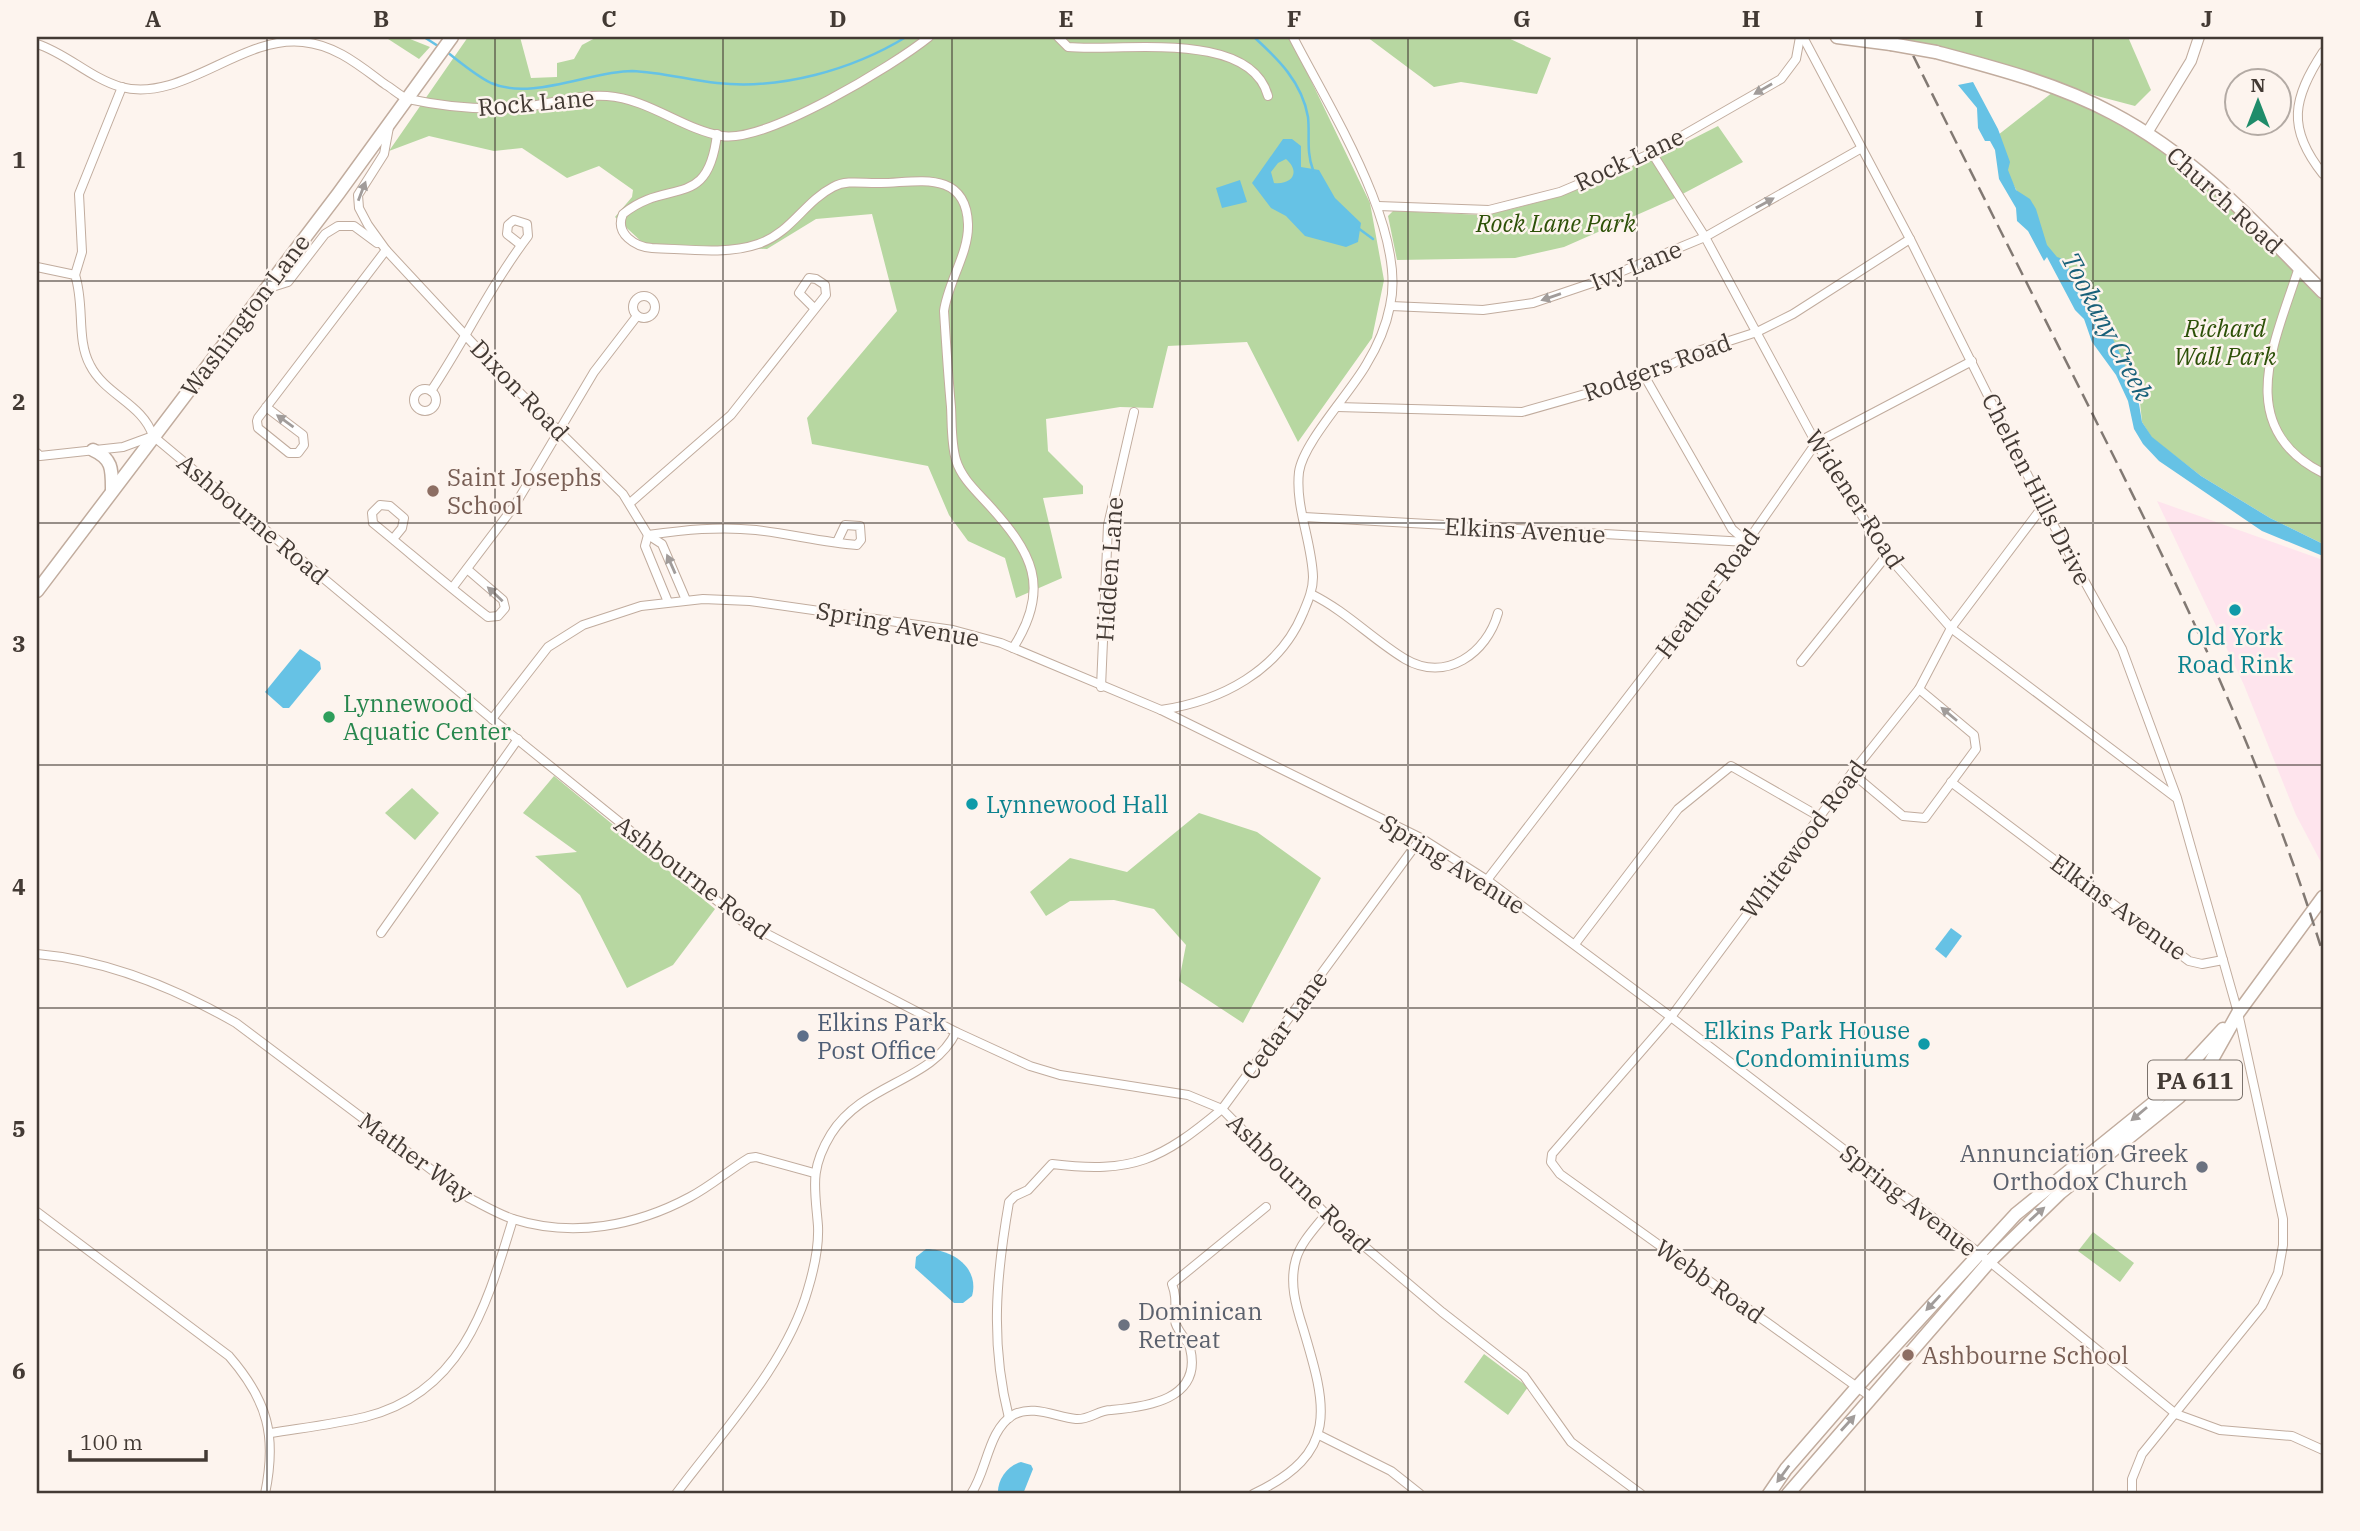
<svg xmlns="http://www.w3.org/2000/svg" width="2360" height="1531" font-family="'IBM Plex Serif',serif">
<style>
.commercial{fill:#fee4ed}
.green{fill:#b7d7a1}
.water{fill:#66c2e5;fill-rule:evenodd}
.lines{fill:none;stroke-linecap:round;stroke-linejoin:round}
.stream{stroke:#66c2e5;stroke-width:2.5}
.minor-casing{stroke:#c1ac9e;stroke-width:10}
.tertiary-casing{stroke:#c1ac9e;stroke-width:12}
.primary-casing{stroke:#c1ac9e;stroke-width:15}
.trunk-casing{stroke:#c1ac9e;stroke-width:15}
.minor{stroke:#fff;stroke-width:8}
.tertiary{stroke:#fff;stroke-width:10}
.primary{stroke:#fff;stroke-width:12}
.trunk{stroke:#fff;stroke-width:12}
.rail{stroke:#827973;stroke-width:2.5;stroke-dasharray:14 7;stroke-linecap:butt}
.primary-bridge-casing{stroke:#c1ac9e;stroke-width:15;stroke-linecap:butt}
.primary-bridge{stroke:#fff;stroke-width:12}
.oneway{fill:#a19c9a}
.grid{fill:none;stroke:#433a34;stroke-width:2;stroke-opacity:0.55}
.education-dot{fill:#8d6e63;stroke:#fdf4ee;stroke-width:2.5}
.culture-dot{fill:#0f9aa8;stroke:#fdf4ee;stroke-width:2.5}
.leisure-dot{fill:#2e9e5b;stroke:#fdf4ee;stroke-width:2.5}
.service-dot{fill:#5c6f8a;stroke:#fdf4ee;stroke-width:2.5}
.worship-dot{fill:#6b7280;stroke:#fdf4ee;stroke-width:2.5}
.labels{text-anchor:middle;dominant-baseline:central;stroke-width:5;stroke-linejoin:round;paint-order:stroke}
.shield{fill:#fdf4ee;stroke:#7b726c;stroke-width:2}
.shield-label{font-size:23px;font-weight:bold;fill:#433a34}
.street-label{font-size:24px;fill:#433a34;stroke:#fdf4ee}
.park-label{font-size:24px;font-style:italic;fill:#2d5108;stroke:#fdf4ee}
.education-label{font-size:24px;fill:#785e54;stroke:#fdf4ee;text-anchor:start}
.culture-label{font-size:24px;fill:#0d838f;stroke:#fdf4ee}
.leisure-label{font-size:24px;fill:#27864d;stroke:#fdf4ee;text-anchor:start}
.service-label{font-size:24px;fill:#4e5e75;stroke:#fdf4ee;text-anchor:start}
.worship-label{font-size:24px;fill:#5b616d;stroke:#fdf4ee;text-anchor:end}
.water-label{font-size:26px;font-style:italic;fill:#186079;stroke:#fdf4ee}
.neatline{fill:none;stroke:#433a34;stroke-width:2.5}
.grid-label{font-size:23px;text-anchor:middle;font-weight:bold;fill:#433a34}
</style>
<rect width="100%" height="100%" fill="#fdf4ee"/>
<path class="commercial" d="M2157,501L2323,560V866L2296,815L2244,685Z"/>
<g class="green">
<path d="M385,37H405L430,47L419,59Z"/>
<path d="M468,37H520L531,78L557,77V63L574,59L582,45L597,37H1290L1370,203L1384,280L1372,338L1298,442L1247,342L1168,346L1153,408L1120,407L1046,419L1048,451L1083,486V494L1043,498L1062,578L1016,598L1005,558L968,541L949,515L928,466L812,444L807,418L897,311L872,214L816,219L767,249L644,244L615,217L632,197L633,190L599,166L567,178L522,148L494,151L429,136L389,151Z"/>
<path d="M1367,37H1506L1551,58L1537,94L1461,82L1434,87Z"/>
<path d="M1874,37H2128L2151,90L2135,106Z"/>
<path d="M2053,92C2110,118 2162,146 2210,186C2251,221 2285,264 2323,302V544L2270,518L2201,476L2152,438L2142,422L2140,402L2132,376L2052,256L2006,171L1998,135Z"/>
<path d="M1718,126L1743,162L1673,199L1564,247L1515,258L1397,260L1388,216L1393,211L1484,215L1512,209L1546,200L1663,154Z"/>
<path d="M554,776L715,909L673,965L627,988L580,895L535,856L577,852L523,813Z"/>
<path d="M412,788L439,813L415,840L385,813Z"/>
<path d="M1199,813L1257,832L1321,878L1243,1023L1179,981L1186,945L1154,909L1114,900L1070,901L1046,916L1030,892L1070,858L1127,872Z"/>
<path d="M2093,1232L2134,1263L2120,1282L2078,1251Z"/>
<path d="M1484,1354L1528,1387L1508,1415L1464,1382Z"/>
</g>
<g class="water">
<path d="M1973,82L1998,129L2010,162L2008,170L2016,190L2030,199L2036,209L2047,245L2057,257L2063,259L2074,276L2077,289L2100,314L2117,347L2137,392L2142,422L2152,437L2201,476L2270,518L2323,544V556L2262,531L2159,461L2143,444L2134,429L2128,401L2116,375L2092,342L2084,319L2075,310L2047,257L2044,261L2028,231L2017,221L2016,208L1999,179L1995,150L1990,141H1985L1978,128L1977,108L1958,85Z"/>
<path d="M1283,139H1292L1301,146V167L1319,170L1335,198L1361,223L1358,242L1346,247L1305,236L1286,216L1271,208L1252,183ZM1286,159C1301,172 1292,185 1274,183L1271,172L1278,163Z"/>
<path d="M1240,180L1247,202L1222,208L1216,188Z"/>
<path d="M300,649L320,662L321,669L289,708H283L265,692Z"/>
<path d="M1951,928L1962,936L1946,958L1935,949Z"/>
<path d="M926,1249C951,1249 980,1267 972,1296L963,1303H954L915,1268L916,1257Z"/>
<path d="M1021,1462L1031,1465L1033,1469L1023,1494H998C997,1480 1007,1466 1021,1462Z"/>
</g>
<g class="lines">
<g class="stream">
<path d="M424,37L438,46"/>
<path d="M1254,37C1278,59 1302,82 1308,117C1310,136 1306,151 1313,170"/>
<path d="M447,52C460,62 475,75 491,83C531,101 591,71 632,71C660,72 689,80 717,83C780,90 852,70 906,37"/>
<path d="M1358,228L1373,239"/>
</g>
<defs>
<g id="minor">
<path d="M1058,37L1068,47C1120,52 1250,29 1268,96"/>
<path d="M1803,37L1910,239L2043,506L2122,649L2177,798L2223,960"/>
<path d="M37,44C66,53 90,78 121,87C183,103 241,35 303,42C336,45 360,66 386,85C393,89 401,97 408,99C446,107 485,111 524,107C552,104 578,94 607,96C649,99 682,129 722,136C766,143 893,66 929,37"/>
<path d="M2323,52C2293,98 2286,128 2323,174"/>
<path d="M389,127L384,154L358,195L359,208L368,225L386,250L506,379L623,494L648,535L662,544L686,600"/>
<path d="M717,134C708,212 668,177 623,214C614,234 636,247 652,248C685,249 727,255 758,244C791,233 804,202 833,187C848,179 865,184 881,183C914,183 966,168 968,224C969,253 948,282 944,311C946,343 948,375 951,407C952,424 951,443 956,460C961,477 975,490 987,503C1032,552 1052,587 1013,648"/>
<path d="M1652,153L1705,237L1816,443L1887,555L1951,628L2175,797"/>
<path d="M1378,206L1489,210L1560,192L1652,153L1781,79L1796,59L1800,37"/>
<path d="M37,267L75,275C85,305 76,339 90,365C105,395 143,404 153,436"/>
<path d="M2299,267C2276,340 2231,427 2323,473"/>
<path d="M75,275L82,252L79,194L122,87"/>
<path d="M266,289L288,282L325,234L338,226H354L377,243"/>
<circle cx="644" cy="307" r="11"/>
<path d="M1391,306L1483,310L1533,303L1601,280L1705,237L1860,149"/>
<path d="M1645,377L1732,529L1747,542"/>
<circle cx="425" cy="400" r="11"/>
<path d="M431,391C465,340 491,285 528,236L527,224L514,220L508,225L507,234L521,245"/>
<path d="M266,407L303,435L304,445L298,453H289L258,428L257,421L258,418L386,250"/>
<path d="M1337,407L1522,412L1645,377L1701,350L1757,332L1793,314L1910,239"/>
<path d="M153,436L492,719L742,921L956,1032L1030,1066L1060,1075L1188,1095L1222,1109L1326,1214L1442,1312L1524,1376L1571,1442L1641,1494"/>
<path d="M37,453L40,456L123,447L153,436"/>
<path d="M630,503L731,415L826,295L825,285L816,279L809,278L799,293L815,309"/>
<path d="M1304,517L1747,542"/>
<path d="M648,535C684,530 719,526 756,530C790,534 823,542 857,545L861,540L860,526L845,525L837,542"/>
<path d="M648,535L645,546L668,602"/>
<path d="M393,539L402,528L404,518L390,506L380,505L372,513L373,523C411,554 449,587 488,617L498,616L505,608L503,600L467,569"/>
<path d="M453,587L515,505L594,372L637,316"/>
<path d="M1311,594C1346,611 1372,639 1405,659C1446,683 1487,653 1498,613"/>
<path d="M1801,662L1887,555"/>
<path d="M1101,687L1108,525L1134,412"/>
<path d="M1161,710C1221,701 1279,671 1303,613C1308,601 1313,590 1313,577C1312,542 1295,507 1299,472C1303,443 1350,393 1366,365C1377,347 1386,327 1390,306C1408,230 1327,104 1293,37"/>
<path d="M492,719L548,647L583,625L641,606L703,599L750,601L953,630L1001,643L1161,710L1421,838L1487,880L1671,1017L1979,1253L2176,1414L2220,1430L2292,1436L2323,1450"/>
<path d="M1852,773L1903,816L1925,818L1976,749L1974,735L1919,689"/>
<path d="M1951,782L2189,961L2202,964L2223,960L2238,1013L2283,1219V1245L2278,1273L2262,1306L2142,1454L2132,1479V1494"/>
<path d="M1487,880L1747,542L1816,443L1972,361"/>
<path d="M381,933L518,739"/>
<path d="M1575,944L1678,809L1731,766L1820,817"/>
<path d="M37,954C107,960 175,988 236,1023L469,1198C483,1205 498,1214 513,1219C573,1238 636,1226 690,1197C711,1186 729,1170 749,1158L756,1157L814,1173"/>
<path d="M37,1212L229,1356C268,1401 277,1436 265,1494"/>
<path d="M1871,1397L1560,1174L1551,1162L1552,1154L1671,1017L1852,773L1919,689L1951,628L2043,506"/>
<path d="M1009,1418C990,1343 996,1277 1009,1202L1015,1196L1028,1190L1052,1164C1133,1174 1161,1160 1222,1109L1421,838"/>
<path d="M271,1433C302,1428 335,1424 365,1417C463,1393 487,1304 513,1219"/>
<path d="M1319,1435L1391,1471L1420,1494"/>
<path d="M676,1494C722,1432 787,1364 808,1289C814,1269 819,1247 818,1226C815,1188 809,1170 831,1134C864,1082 932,1082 956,1032"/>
<path d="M971,1494C987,1471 988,1430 1013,1415C1033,1404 1056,1417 1076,1419C1090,1420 1098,1410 1111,1410C1146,1407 1203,1400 1190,1348C1187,1339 1175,1329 1175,1320C1175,1306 1177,1297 1172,1284L1266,1207"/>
<path d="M1253,1494C1340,1453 1327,1408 1303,1328C1296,1306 1289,1283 1296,1259C1301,1242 1315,1228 1326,1214"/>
</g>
<path id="tertiary" d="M2147,133L2191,61L2199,37"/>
<g id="primary">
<path d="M1837,37L1891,44"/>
<path d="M1936,52C1996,68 2058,84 2112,113C2196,157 2258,226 2323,292"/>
<path d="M93,450C113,459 112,470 112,491"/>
<path d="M37,591L338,194L452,37"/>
</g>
<g id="trunk">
<path d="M1769,1494L1786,1469L1858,1386L2016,1214L2157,1100L2223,1029"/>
<path d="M1788,1494L1989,1262L2060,1193L2179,1097L2210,1063L2238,1013L2323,897"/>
</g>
</defs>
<use href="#minor" class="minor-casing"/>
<use href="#tertiary" class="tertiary-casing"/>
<use href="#primary" class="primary-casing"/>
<use href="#trunk" class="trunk-casing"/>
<use href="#minor" class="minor"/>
<use href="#tertiary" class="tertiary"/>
<use href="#primary" class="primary"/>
<use href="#trunk" class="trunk"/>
<path class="rail" d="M1904,37C1970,171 2038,305 2105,439C2189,607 2268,774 2323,954"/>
<defs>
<path id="primary-bridge" d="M1891,44L1936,52"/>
</defs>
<use href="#primary-bridge" class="primary-bridge-casing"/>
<use href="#primary-bridge" class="primary-bridge"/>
</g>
<defs><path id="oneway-solid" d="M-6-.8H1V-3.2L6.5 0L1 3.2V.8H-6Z" transform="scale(1.75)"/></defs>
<g class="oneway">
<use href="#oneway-solid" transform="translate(1763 89) rotate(150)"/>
<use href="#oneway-solid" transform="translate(362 191) rotate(-69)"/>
<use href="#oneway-solid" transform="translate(1765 203) rotate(-29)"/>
<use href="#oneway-solid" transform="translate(1551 297) rotate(161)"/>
<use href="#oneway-solid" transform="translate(285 421) rotate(-144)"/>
<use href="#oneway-solid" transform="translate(671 564) rotate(-114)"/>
<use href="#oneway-solid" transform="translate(495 594) rotate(-137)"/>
<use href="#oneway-solid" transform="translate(1949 714) rotate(-140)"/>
<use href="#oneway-solid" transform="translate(2139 1114) rotate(140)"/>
<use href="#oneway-solid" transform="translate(2037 1214) rotate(-42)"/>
<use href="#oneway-solid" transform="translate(1933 1303) rotate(133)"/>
<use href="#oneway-solid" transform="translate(1848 1423) rotate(-48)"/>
<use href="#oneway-solid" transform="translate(1783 1474) rotate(126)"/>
</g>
<path class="grid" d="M267,37V1494M495,37V1494M723,37V1494M952,37V1494M1180,37V1494M1408,37V1494M1637,37V1494M1865,37V1494M2093,37V1494M37,281H2323M37,523H2323M37,765H2323M37,1008H2323M37,1250H2323"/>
<g class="education-dot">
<circle cx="433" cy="491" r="7"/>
<circle cx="1908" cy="1355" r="7"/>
</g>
<g class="culture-dot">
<circle cx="2235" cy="610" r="7"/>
<circle cx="972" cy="804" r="7"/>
<circle cx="1924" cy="1044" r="7"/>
</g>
<circle class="leisure-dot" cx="329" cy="717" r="7"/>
<circle class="service-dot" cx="803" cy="1036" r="7"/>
<g class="worship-dot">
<circle cx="2202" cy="1167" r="7"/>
<circle cx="1124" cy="1325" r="7"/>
</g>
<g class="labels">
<rect class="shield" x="2148" y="1060.5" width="94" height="39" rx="5"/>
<g class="shield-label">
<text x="2195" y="1080">PA 611</text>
</g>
<g class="street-label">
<text transform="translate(536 102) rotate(-5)">Rock Lane</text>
<text transform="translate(1629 159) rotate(-25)">Rock Lane</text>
<text transform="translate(2225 200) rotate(42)">Church Road</text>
<text transform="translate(1636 265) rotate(-22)">Ivy Lane</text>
<text transform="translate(245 315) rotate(-53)">Washington Lane</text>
<text transform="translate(1657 367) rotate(-20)">Rodgers Road</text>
<text transform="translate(520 390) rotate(46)">Dixon Road</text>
<text transform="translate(2037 489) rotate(63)">Chelten Hills Drive</text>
<text transform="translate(1855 499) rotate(57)">Widener Road</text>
<text transform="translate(253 519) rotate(40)">Ashbourne Road</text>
<text transform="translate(1525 530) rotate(3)">Elkins Avenue</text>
<text transform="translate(1109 569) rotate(-86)">Hidden Lane</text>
<text transform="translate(1707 593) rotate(-53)">Heather Road</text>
<text transform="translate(898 624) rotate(10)">Spring Avenue</text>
<text transform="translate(1803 839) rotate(-53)">Whitewood Road</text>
<text transform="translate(1453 864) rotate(32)">Spring Avenue</text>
<text transform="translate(693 877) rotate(37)">Ashbourne Road</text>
<text transform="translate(2119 907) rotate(36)">Elkins Avenue</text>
<text transform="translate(1284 1025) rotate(-54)">Cedar Lane</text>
<text transform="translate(416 1157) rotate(36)">Mather Way</text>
<text transform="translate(1299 1183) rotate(44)">Ashbourne Road</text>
<text transform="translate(1909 1200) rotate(38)">Spring Avenue</text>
<text transform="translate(1710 1281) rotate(35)">Webb Road</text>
</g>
<g class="park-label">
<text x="1556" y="223">Rock Lane Park</text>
<text x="2225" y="328">Richard<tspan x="2225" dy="28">Wall Park</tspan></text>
</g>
<g class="education-label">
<text x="447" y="477">Saint Josephs<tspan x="447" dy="28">School</tspan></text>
<text x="1922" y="1355">Ashbourne School</text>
</g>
<g class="culture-label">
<text x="2235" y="636">Old York<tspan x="2235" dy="28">Road Rink</tspan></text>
<text x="986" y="804" text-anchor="start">Lynnewood Hall</text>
<text x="1910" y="1030" text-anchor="end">Elkins Park House<tspan x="1910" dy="28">Condominiums</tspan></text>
</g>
<g class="leisure-label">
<text x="343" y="703">Lynnewood<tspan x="343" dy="28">Aquatic Center</tspan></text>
</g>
<g class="service-label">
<text x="817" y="1022">Elkins Park<tspan x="817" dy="28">Post Office</tspan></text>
</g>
<g class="worship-label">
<text x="2188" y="1153">Annunciation Greek<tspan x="2188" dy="28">Orthodox Church</tspan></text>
<text x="1138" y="1311" text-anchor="start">Dominican<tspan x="1138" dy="28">Retreat</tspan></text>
</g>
<g class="water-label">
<text transform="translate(2108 326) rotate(62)">Tookany Creek</text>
</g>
</g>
<rect width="2360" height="1531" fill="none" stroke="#fdf4ee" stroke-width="77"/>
<g transform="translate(2258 102)"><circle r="33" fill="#fdf4ee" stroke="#b3aaa4" stroke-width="2"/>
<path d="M0-5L12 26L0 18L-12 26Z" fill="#1f8c6a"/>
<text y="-10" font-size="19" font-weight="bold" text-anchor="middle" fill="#433a34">N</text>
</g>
<path d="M70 1450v10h136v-10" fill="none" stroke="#433a34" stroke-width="3.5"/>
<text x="80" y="1450" font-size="21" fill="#433a34" stroke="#fdf4ee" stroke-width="5" paint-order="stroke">100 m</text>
<rect x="38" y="38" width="2284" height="1454" class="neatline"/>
<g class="grid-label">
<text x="153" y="27">A</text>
<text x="381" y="27">B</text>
<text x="609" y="27">C</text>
<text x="838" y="27">D</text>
<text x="1066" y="27">E</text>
<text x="1294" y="27">F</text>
<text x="1522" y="27">G</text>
<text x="1751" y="27">H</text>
<text x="1979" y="27">I</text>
<text x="2207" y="27">J</text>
<text x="19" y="168">1</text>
<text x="19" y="410">2</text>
<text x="19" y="652">3</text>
<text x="19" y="895">4</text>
<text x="19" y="1137">5</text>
<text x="19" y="1379">6</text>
</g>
</svg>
